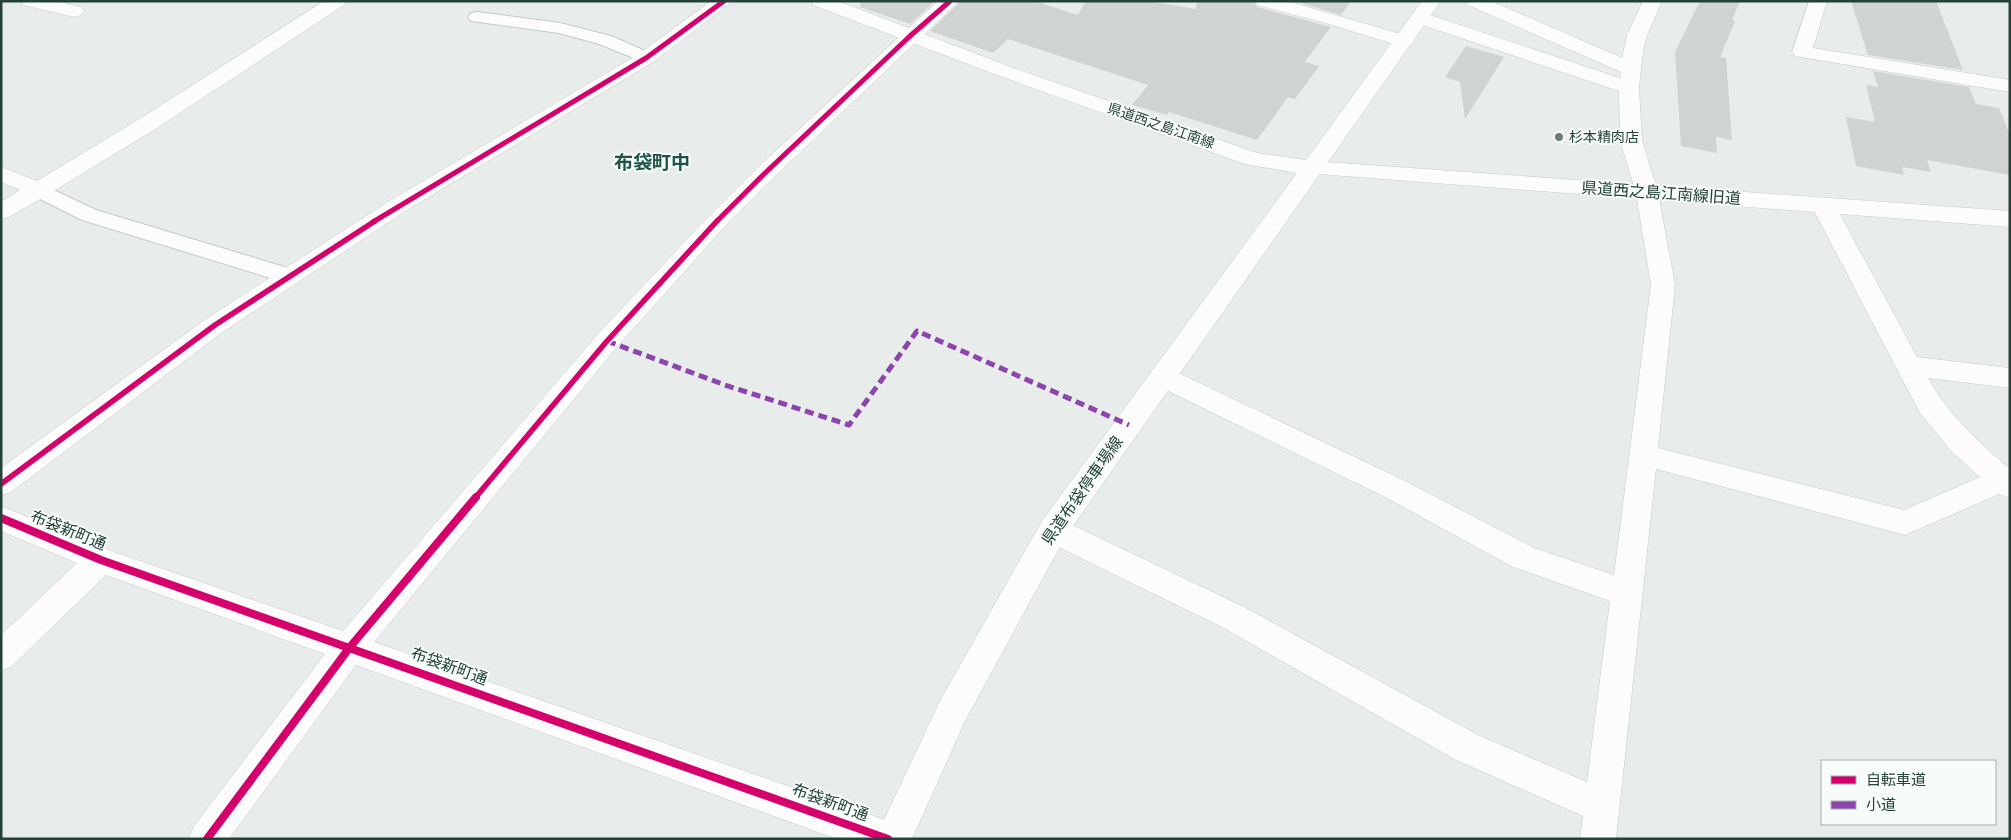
<svg xmlns="http://www.w3.org/2000/svg" width="2011" height="840" font-family="'Sofia Sans Condensed','Noto Sans JP',sans-serif">
<style>
.building{fill:#cfd4d2}
.lines{fill:none;stroke-linecap:round;stroke-linejoin:round}
.service-casing{stroke:#c5cac8;stroke-width:2}
.minor-casing{stroke:#c5cac8;stroke-width:1}
.tertiary-casing{stroke:#c5cac8;stroke-width:1}
.secondary-casing{stroke:#c3cbc8;stroke-width:1}
.service{fill:#fcfcfc;fill-rule:evenodd}
.minor{fill:#fcfcfc;fill-rule:evenodd}
.tertiary{fill:#fcfcfc;fill-rule:evenodd}
.secondary{fill:#fcfcfc;fill-rule:evenodd}
.quiet{stroke:#8e44ad;stroke-width:5;stroke-dasharray:9 5;stroke-linecap:butt}
.cycleway-far2-casing{stroke:#f7fbf9;stroke-width:8}
.cycleway-far1-casing{stroke:#f7fbf9;stroke-width:9}
.cycleway-casing{stroke:#f7fbf9;stroke-width:11}
.cycleway-far2{stroke:#d6006c;stroke-width:5}
.cycleway-far1{stroke:#d6006c;stroke-width:5.5}
.cycleway{stroke:#d6006c;stroke-width:8}
.poi-dot{fill:#697e78;stroke:#f7fbf9;stroke-width:2}
.labels{text-anchor:middle;dominant-baseline:central;stroke-width:4;stroke-linejoin:round;paint-order:stroke}
.far-street-label{font-size:14px;fill:#24423a;stroke:#f7fbf9}
.far-poi-label{font-size:14px;fill:#24423a;stroke:#f7fbf9;text-anchor:start}
.street-label{font-size:16px;fill:#24423a;stroke:#f7fbf9}
.quarter-label{font-size:19px;font-weight:bold;fill:#1f5548;stroke:#f7fbf9}
</style>
<rect width="100%" height="100%" fill="#e8edeb"/>
<g class="building">
<path d="M861,1H935L910,24L860,7Z"/>
<path d="M961,1H1035L1078,15L1086,1H1148L1196,9L1197,1H1253L1257,7L1331,27L1305,62L1319,66L1295,99L1288,97L1257,140L1169,112L1167,115L1132,105L1148,85L1008,39L993,53L930,31Z"/>
<path d="M1295,1H1351L1341,15Z"/>
<path d="M1700,1H1740L1732,20L1735,21L1720,57L1726,58L1732,140L1716,137L1717,153L1681,146L1675,52Z"/>
<path d="M1851,1H1936L1963,70L1868,55Z"/>
<path d="M1466,46L1504,57L1465,119L1460,82L1445,77Z"/>
<path d="M1873,71L1969,87L1976,104L1999,108L2010,135V175L1927,160L1931,172L1902,167L1904,175L1856,166L1846,117L1875,122L1866,85L1878,87Z"/>
</g>
<g class="lines">
<defs>
<g id="service">
<path d="M477,12L560,23L611,36L652,54L655,58L652,62L646,63L599,44L559,33L471,21L468,17L471,13Z"/>
<path d="M39,183L96,210L298,271L301,276L298,281L290,284L82,220L32,195L29,190L32,185Z"/>
</g>
<g id="minor">
<path d="M21,1H56L81,7L84,11L81,15L74,17L23,5Z"/>
<path d="M324,1H346L344,5L157,128L47,195L9,217L1,219V202L20,190L1,182V167L37,181L141,118Z"/>
<path d="M711,1H733L653,62L407,210L224,331L11,492L1,495V468L206,319L391,200L639,54Z"/>
<path d="M938,1H959L772,179L726,225L616,348L374,642L888,821L901,826L906,839H837L356,665L229,839H189L194,826L325,654L106,575L12,666L1,671V635L77,563L1,531V506L111,551L343,631L598,334L710,215L756,169Z"/>
<path d="M1255,1H1287L1411,37L1414,41L1411,45L1404,47L1397,45L1322,22L1257,5Z"/>
<path d="M1466,1H1491L1622,58L1627,35L1643,1H1662L1647,35L1643,51L1639,88L1642,140L1658,193L1675,285L1658,448L1904,510L1980,477L1952,452L1920,413L1811,205L1815,200L1823,198L1831,200L1835,205L1917,357L2010,368V388L1928,378C1949,415 1978,442 2010,469V498L1999,494L1905,535L1656,469L1616,839H1580L1583,816L1456,760L1222,627L1042,539L1038,530L1042,521L1053,518L1064,521L1244,607L1480,736L1587,782L1610,601L1513,567L1383,496L1154,384L1150,377L1154,370L1163,367L1172,370L1403,480L1534,548L1614,575L1651,285L1636,193L1620,140L1619,91L1413,22L1410,18L1413,14L1420,12L1427,14L1620,78L1621,72L1468,5Z"/>
<path d="M1809,1H1827L1813,48L2010,80V92L1795,56L1792,52Z"/>
</g>
<path id="tertiary" d="M1313,161L2010,211V227L1305,173L1302,168L1305,163Z"/>
<path id="secondary" d="M811,1H838L1008,66L1257,153L1306,160L1422,1H1441L1064,539L965,721L912,839H875L941,699L1042,521L1297,173L1245,164L994,74L813,5Z"/>
</defs>
<use href="#service" class="service-casing"/>
<use href="#minor" class="minor-casing"/>
<use href="#tertiary" class="tertiary-casing"/>
<use href="#secondary" class="secondary-casing"/>
<use href="#service" class="service"/>
<use href="#minor" class="minor"/>
<use href="#tertiary" class="tertiary"/>
<use href="#secondary" class="secondary"/>
<path class="quiet" d="M607,341L725,385L849,425L917,331L1129,425"/>
<defs>
<g id="cycleway-far2">
<path d="M373,222L646,58L724,1"/>
<path d="M716,222L764,174L909,37L950,1"/>
</g>
<g id="cycleway-far1">
<path d="M1,484L215,325L375,221"/>
<path d="M475,498L607,341L717,221"/>
</g>
<g id="cycleway">
<path d="M1,518L101,560L888,839"/>
<path d="M207,839L350,647L476,497"/>
</g>
</defs>
<use href="#cycleway-far2" class="cycleway-far2-casing"/>
<use href="#cycleway-far1" class="cycleway-far1-casing"/>
<use href="#cycleway" class="cycleway-casing"/>
<use href="#cycleway-far2" class="cycleway-far2"/>
<use href="#cycleway-far1" class="cycleway-far1"/>
<use href="#cycleway" class="cycleway"/>
</g>
<circle class="poi-dot" cx="1559" cy="137" r="5"/>
<g class="labels">
<g class="far-street-label">
<text transform="translate(1161 126) rotate(19)">県道西之島江南線</text>
</g>
<g class="far-poi-label">
<text x="1569" y="137">杉本精肉店</text>
</g>
<g class="street-label">
<text transform="translate(1661 194) rotate(4)">県道西之島江南線旧道</text>
<text transform="translate(1083 491) rotate(-55)">県道布袋停車場線</text>
<text transform="translate(68 531) rotate(22)">布袋新町通</text>
<text transform="translate(449 667) rotate(20)">布袋新町通</text>
<text transform="translate(830 803) rotate(20)">布袋新町通</text>
</g>
<g class="quarter-label">
<text x="652" y="163">布袋町中</text>
</g>
</g>
<rect width="2011" height="840" fill="none" stroke="#24423a" stroke-width="5"/>
<rect x="1821" y="760" width="175" height="65" fill="#f7fbf9" stroke="#a3b1ad"/>
<rect x="1831" y="776" width="25" height="8" fill="#d6006c" stroke="#a3b1ad"/>
<text x="1866" y="785" font-size="15" fill="#24423a">自転車道</text>
<rect x="1831" y="801" width="25" height="8" fill="#8e44ad" stroke="#a3b1ad"/>
<text x="1866" y="810" font-size="15" fill="#24423a">小道</text>
</svg>
